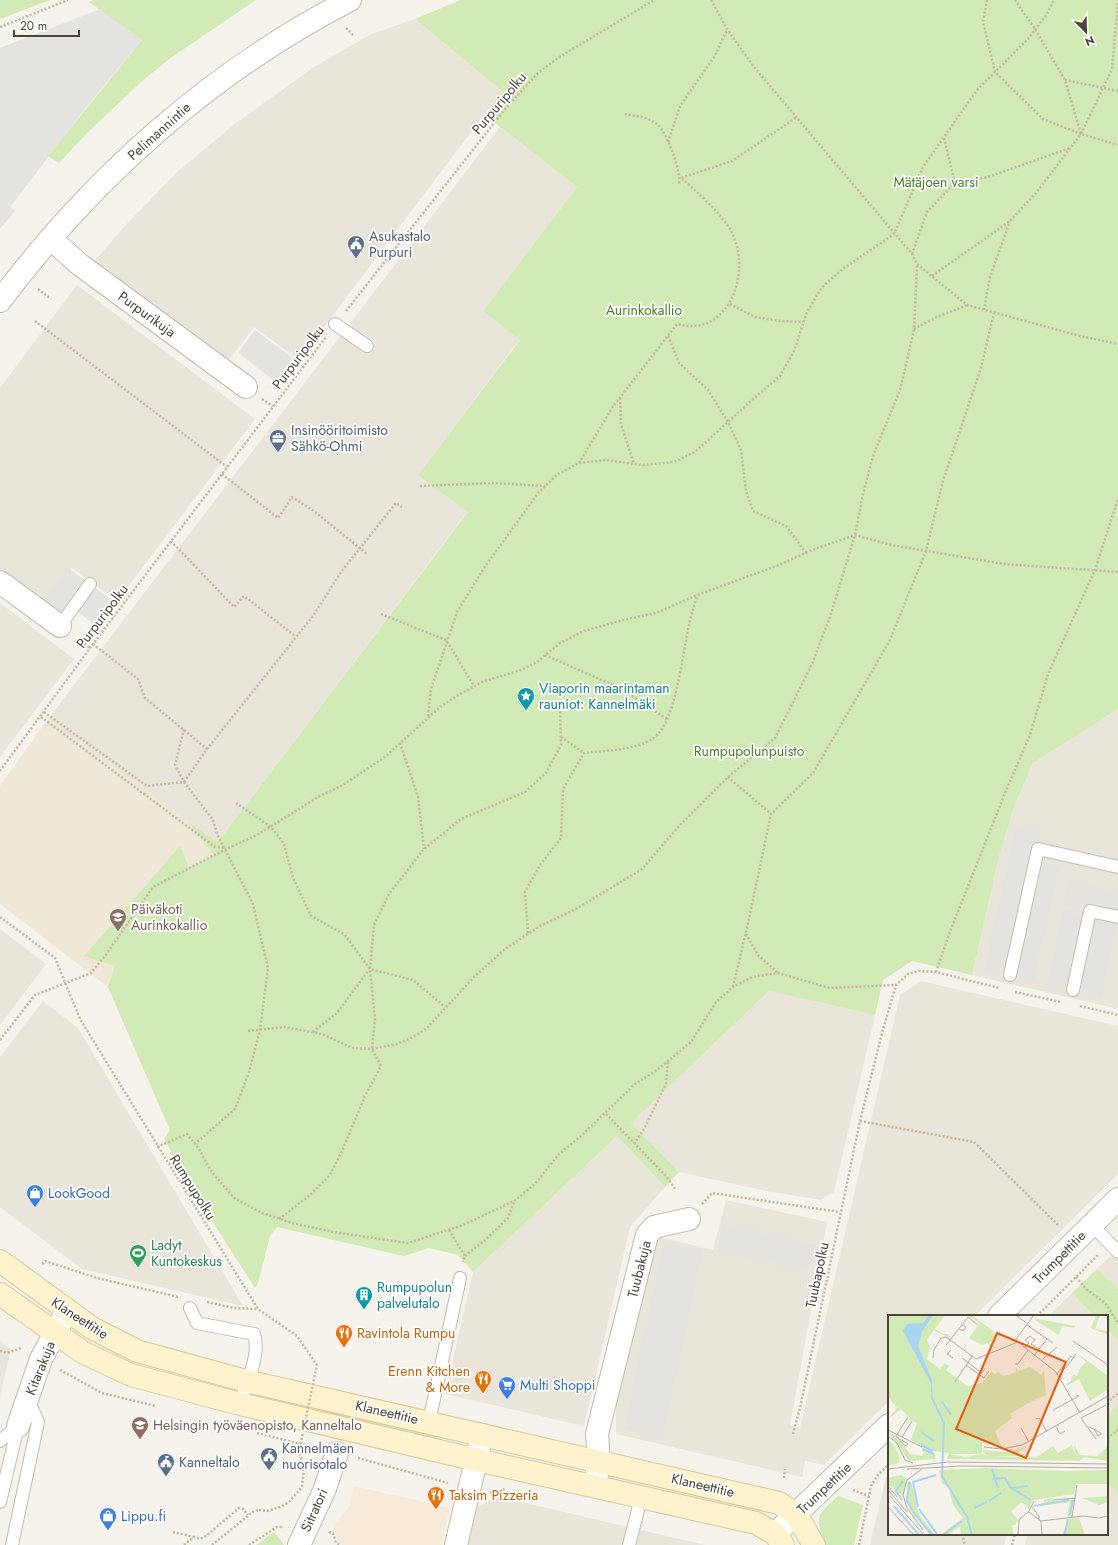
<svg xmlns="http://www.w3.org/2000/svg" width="1118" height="1545" font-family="Jost,sans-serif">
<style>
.residential{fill:#eae5da}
.commercial{fill:#f7ead8}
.education{fill:#efe8d6}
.green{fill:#d2eab5}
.parking{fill:#e5e3e0}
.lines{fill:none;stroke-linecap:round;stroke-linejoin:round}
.lane-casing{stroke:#c2bbae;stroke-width:14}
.street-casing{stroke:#c2bbae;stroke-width:24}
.secondary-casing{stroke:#d6c79b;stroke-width:24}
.path{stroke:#c4b79f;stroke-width:2.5;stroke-dasharray:2 2;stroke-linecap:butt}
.lane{stroke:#fff;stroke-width:12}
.street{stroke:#fff;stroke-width:22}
.secondary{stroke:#fff3cd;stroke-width:22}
.path-bridge{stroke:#c4b79f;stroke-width:2.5;stroke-dasharray:2 2;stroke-linecap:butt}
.labels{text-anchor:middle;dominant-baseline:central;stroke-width:3.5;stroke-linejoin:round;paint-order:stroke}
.street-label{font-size:14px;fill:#4b4439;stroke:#fff}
.park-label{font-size:14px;fill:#4a7f2a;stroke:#fff}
.service-label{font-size:14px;fill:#4e5e75;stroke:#fff;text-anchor:start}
.culture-label{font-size:14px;fill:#0d838f;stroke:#fff;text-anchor:start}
.education-label{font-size:14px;fill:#785e54;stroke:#fff;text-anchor:start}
.shop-label{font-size:14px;fill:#366cbe;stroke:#fff;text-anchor:start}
.leisure-label{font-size:14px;fill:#27864d;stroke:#fff;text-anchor:start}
.food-label{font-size:14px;fill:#c56008;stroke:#fff;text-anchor:start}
.inset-river{fill:none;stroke:#a9d4f2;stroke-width:2}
.inset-road{fill:none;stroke:#b2ada4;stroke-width:1}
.view{fill:#e8590c;fill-opacity:0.15;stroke:#e8590c;stroke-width:2}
.inset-edge{fill:none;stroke:#4b4439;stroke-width:2}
</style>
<rect width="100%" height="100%" fill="#f6f3ec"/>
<g class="residential">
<path d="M415,19L502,91L299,360L254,327L225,365L92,264L123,228L177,172L235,124L314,67L371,34Z"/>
<path d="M500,127L577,187L483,311L520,339L418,475L468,511L218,842L187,821L0,786L48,719Z"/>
<path d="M77,285L255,419L117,601L72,568L44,605L0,571V388Z"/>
<path d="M0,603L74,659L0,757Z"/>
<path d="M1118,709V1009L972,975L999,857L1014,807L1033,763Z"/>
<path d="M0,929L46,964L0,1025Z"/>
<path d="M921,981L1118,1026V1174L975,1316H889V1401L824,1465L805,1461L802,1477L616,1434V1402L655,1236L713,1250L726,1200L827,1222L790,1425L800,1428L900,995Z"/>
<path d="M769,991L875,1015L834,1192L821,1200L766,1191L679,1172L631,1123Z"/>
<path d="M43,1001L78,1028L243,1306L82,1269L0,1207V1057Z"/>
<path d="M617,1136L665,1187L630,1227L584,1426L445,1394L473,1272Z"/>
<path d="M1118,1248V1289L1097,1269Z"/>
<path d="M1072,1293L1094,1316H1049Z"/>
<path d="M1107,1329L1118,1340V1404L1107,1415Z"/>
<path d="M0,1341L11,1349L0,1396Z"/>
<path d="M889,1474V1534H1007L1004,1545H870L886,1477Z"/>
<path d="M1107,1483L1118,1494V1545H1025L1027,1534H1107Z"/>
<path d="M496,1496L705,1545H467L476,1508Z"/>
</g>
<path class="commercial" d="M354,1486L450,1508L441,1545H341L333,1527L349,1507Z"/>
<path class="education" d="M48,719L187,821L214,855L170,1130L108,987L0,904V786Z"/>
<g class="green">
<path d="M0,0H50L0,19Z"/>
<path d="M93,0H256L169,59L141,82L87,133L59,163L48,156L142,40L89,2Z"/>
<path d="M461,0H1118V709L1033,763L1014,807L999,857L972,975L912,961L883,980L875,1015L769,991L631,1123L679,1172L665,1187L617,1136L473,1272L458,1255L429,1248L404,1256L277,1227L270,1236L258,1283L255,1288L203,1207L164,1139L170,1130L108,987L115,966L84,956L180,846L189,868L214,855L187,821L218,842L468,512L418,475L520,340L483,311L577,187L485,115L502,91L415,19Z"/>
<path d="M1097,1269L1118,1289V1340L1107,1329V1316H1094L1072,1293Z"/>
<path d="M1118,1404V1494L1107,1483V1415Z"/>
<path d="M326,1406L437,1431L434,1442L323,1417Z"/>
<path d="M838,1496L863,1505L854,1545H824C817,1514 814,1519 838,1496Z"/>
<path d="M274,1532L284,1545H256Z"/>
</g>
<g class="parking">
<path d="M100,9L142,40L88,105L10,207L15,211L0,229V48Z"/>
<path d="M255,330L298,362L280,385L238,353Z"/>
<path d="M68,568L113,601L95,625L73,608L66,617L44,600Z"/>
<path d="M1016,825L1042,831L1035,862L1059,867L1034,981L985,970Z"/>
<path d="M1069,882L1118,892V917L1064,906Z"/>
<path d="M1063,911L1117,922L1102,996L1047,985Z"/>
<path d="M724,1223L815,1245L808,1272L718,1250Z"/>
<path d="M664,1241L703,1249L663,1437L624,1429Z"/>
</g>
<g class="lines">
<defs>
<g id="lane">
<path d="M335,324L367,346"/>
<path d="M60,626L90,584"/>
<path d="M1010,975L1038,849L1118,867"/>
<path d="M1073,990L1090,911L1118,917"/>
<path d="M1092,1225L1118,1252"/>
<path d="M190,1308L197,1323L254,1334C261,1356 246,1382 240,1404"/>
<path d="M429,1422L460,1278"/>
<path d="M0,1441L18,1426"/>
<path d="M0,1502L18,1426"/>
<path d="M12,1545L38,1422L27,1398"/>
<path d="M629,1545L641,1498"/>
</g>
<g id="street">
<path d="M51,239L79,264L246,387"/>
<path d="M0,301C93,177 212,71 350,0"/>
<path d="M0,582L60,626"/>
<path d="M999,1316L1118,1199"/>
<path d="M18,1426L41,1359L67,1311"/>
<path d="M595,1486L599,1461L597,1434L647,1235L654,1227L689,1219"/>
<path d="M775,1534L889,1425"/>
<path d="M299,1545L324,1491L337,1453"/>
<path d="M456,1545L482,1435"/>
</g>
<g id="secondary">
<path d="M0,1261L92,1328L137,1351L246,1381L779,1503L796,1514L814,1545"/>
<path d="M0,1294L84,1353L131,1375L240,1404L477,1460L756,1523L775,1534L783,1545"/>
</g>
</defs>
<use href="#lane" class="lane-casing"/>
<use href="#street" class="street-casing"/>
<use href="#secondary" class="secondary-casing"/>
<g class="path">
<path d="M711,0L727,29L754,67L912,254L917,264L967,305L1080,336L1118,344"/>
<path d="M987,0L983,22L995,72L1043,119L1081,134"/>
<path d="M1015,0L1035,29L1065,80L1081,134L1118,145"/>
<path d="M0,27L68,0"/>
<path d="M346,28L354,36"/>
<path d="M1065,80L1118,91"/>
<path d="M625,114C635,116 650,117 658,125C667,133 682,173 679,185"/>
<path d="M944,138L955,183L988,177L1070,148"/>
<path d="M668,142L680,106L714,57L727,30"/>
<path d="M912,254L927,212L955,183"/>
<path d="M932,276L1010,221L1036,193L1081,134L1112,69L1118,3"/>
<path d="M38,289L51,299"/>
<path d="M730,304L755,317L780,321L803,322"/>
<path d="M984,310L990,277L1010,221"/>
<path d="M346,311L506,108L538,73L558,58L654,0"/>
<path d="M35,321L227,467"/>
<path d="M914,329L937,317L967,305"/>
<path d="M668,336L679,363L708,390L728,422L741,450L746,491L753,511L786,526L806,553"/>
<path d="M620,398L621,424L634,464"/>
<path d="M262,399L273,406"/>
<path d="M579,463L612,408L677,324C729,339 753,271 731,231C721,213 697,192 681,178L732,161L797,117"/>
<path d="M222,474L278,518L292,497L314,511L367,554"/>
<path d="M420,486L493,483L545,486"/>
<path d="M171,541L234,607L244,596L295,636"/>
<path d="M381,614L446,640L474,686"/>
<path d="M78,639L90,648"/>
<path d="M93,644L138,679L145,698L207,749"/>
<path d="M545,655L620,688L667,719"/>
<path d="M44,712L147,786L184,782L213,820L217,834L253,904L268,968L260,1030L249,1072L235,1109L195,1144"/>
<path d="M428,716L431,689L457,612L484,568L539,492L558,474L579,463L605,460L643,465L674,462L695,452L752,400L780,376L794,351L807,312L822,287L844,268L894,234L923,167L977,90L1028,39L1047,14L1054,0"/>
<path d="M41,717L215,847L226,848"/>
<path d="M184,729L175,765L184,782"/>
<path d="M561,737L584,753"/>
<path d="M400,743L418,797L424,849"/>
<path d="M0,771L93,644L326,337"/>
<path d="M728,777L771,814"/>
<path d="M184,782L207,749L313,616L341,572L396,503L403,508"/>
<path d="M236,803L271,827L284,844L293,878L311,916L344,934L370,969L413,980L445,1007"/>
<path d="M0,917L55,958L80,1019L258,1309L297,1336L317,1365"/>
<path d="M528,933L525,892L540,865L561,838L563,789L584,753C607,750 636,751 655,737C676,720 682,656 688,630C690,618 694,607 697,595"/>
<path d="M746,934L758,955L778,973"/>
<path d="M936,972L951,929L1005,793L1030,735L1048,674L1095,570L1118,499"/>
<path d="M733,987L749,919L771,814L813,773L890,640L926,551L943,481L981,368L994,313"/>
<path d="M1015,992L1061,1002"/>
<path d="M1080,1006L1118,1015"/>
<path d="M248,1031L285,1027L322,1034L352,1048L372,1049L397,1044L413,1037L426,1029L474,977L505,949L540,926L576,909L642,869L679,826L728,777L775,738L812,664L830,617L855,535L863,494L873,456L900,390L914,330L917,264"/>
<path d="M313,1032L337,1013L369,970"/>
<path d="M0,1040L35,995L91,973L105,956L153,887L226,849L257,835L320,796L343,785L385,757L440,707L458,695L482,682L521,670L537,662L560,643L584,631L623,620L656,613L697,595L779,565L812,550L855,535L891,545L1004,564L1118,572"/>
<path d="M606,1114L666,1176L676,1190"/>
<path d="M860,1121L974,1142L1059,1226"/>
<path d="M634,1144L644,1129L666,1084L668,1061"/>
<path d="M157,1147L187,1134L199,1149L211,1171L234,1198L262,1213L292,1223L333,1232L408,1243L463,1225L514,1201L535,1184L559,1154L581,1136L635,1084L657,1070L691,1042L716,1002L733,987L752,977L778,973L830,988L896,985"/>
<path d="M702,1204L712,1193L840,1212"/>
<path d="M279,1219L310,1195L330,1175L342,1151L365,1096L381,1066L372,1049L375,1019L370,969L374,925L389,894L424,849L461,819L525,792L546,773L561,745L560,701"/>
<path d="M449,1230L465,1256L463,1262"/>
<path d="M465,1256L484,1241L508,1218L514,1202"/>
<path d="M42,1264L45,1261L97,1278L178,1297"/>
<path d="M1076,1277L1086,1289L1105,1303L1118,1323"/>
<path d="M207,1302L234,1308L257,1309"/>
<path d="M1037,1316L1098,1255"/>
<path d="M0,1351L7,1353L21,1348"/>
<path d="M60,1370L102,1393L156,1406"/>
<path d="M1107,1403L1118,1393"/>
<path d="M257,1433L316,1448"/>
<path d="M793,1434L800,1408L860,1121L882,1033L896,985L908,974L919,971L936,972L999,988"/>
<path d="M1107,1438L1118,1430"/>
<path d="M358,1458L448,1483"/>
<path d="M784,1478L785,1469"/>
<path d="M853,1490L869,1496"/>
<path d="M490,1492L502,1494L504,1488"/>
<path d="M173,1532L194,1537"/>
<path d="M329,1532L333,1533L336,1543L341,1545"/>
<path d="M962,1534L965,1545"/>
<path d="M184,1545L194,1537L200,1539L206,1536L239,1508L243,1509L248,1515"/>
<path d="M212,1545L254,1511L259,1510"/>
<path d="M249,1545L277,1527H284"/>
<path d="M859,1545L871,1486L877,1476L889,1464"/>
<path d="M1012,1545L1015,1534"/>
</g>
<use href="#lane" class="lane"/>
<use href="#street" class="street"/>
<use href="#secondary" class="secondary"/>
<path class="path-bridge" d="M259,1510L267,1511L280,1507L289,1502L302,1487L304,1467L299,1451L317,1365"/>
</g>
<defs>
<symbol id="civic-pin" viewBox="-11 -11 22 30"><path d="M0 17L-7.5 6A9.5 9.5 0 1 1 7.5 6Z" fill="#5c6f8a" stroke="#fff"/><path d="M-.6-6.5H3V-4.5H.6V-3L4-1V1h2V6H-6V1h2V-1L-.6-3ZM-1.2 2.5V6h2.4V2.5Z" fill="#fff"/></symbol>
<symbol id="office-pin" viewBox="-11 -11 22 30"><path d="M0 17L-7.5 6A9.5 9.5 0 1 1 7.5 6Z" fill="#5c6f8a" stroke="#fff"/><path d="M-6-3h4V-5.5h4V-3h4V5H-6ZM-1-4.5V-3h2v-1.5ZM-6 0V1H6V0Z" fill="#fff"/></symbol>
<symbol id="sight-pin" viewBox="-11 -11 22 30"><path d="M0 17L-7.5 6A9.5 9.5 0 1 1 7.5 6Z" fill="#0f9aa8" stroke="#fff"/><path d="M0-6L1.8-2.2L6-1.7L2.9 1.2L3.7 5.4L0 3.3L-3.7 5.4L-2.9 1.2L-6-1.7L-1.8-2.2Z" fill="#fff"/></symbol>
<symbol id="school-pin" viewBox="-11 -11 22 30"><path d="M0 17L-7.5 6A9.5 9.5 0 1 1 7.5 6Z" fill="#8d6e63" stroke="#fff"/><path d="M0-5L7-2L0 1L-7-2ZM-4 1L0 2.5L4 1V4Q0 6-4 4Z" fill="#fff"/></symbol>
<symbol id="shop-pin" viewBox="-11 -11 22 30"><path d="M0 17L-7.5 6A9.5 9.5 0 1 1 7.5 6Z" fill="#3f7fe0" stroke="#fff"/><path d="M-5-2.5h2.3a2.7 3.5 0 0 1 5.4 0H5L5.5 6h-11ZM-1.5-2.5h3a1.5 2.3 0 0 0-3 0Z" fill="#fff"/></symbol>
<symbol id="stadium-pin" viewBox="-11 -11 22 30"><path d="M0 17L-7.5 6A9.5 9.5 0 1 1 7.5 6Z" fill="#2e9e5b" stroke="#fff"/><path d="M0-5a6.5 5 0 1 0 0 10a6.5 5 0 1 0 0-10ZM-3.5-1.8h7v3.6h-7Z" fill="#fff"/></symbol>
<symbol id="building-pin" viewBox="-11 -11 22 30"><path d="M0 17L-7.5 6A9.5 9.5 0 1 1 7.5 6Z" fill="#0f9aa8" stroke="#fff"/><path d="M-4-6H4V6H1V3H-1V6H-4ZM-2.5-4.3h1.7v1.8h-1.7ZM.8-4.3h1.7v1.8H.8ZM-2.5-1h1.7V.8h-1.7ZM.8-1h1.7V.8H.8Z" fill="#fff"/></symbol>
<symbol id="restaurant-pin" viewBox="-11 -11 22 30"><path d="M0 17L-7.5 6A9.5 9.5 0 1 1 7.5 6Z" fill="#e8710a" stroke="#fff"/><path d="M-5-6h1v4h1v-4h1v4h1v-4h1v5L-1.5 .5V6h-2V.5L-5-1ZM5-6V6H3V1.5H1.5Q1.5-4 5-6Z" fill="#fff"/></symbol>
<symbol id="supermarket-pin" viewBox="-11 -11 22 30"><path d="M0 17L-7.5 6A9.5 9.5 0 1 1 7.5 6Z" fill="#3f7fe0" stroke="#fff"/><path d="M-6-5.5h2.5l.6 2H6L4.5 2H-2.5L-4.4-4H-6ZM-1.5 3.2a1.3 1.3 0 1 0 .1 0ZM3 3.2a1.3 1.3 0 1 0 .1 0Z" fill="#fff"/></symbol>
</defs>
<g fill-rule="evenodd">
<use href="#civic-pin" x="346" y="234" width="20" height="27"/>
<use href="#office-pin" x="268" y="428" width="20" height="27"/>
<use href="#sight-pin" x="516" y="686" width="20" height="27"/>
<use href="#school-pin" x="108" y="907" width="20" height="27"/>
<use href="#shop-pin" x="25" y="1183" width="20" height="27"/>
<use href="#stadium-pin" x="128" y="1243" width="20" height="27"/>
<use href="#building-pin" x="354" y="1285" width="20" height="27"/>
<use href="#restaurant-pin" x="334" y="1323" width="20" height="27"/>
<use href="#restaurant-pin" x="473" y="1369" width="20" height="27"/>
<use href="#supermarket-pin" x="497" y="1375" width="20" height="27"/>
<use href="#school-pin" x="130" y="1415" width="20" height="27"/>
<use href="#civic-pin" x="259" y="1446" width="20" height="27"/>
<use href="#civic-pin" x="156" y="1452" width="20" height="27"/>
<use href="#restaurant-pin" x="426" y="1485" width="20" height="27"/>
<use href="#shop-pin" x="98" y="1506" width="20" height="27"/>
</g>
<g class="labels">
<g class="street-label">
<text transform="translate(499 103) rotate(-50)">Purpuripolku</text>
<text transform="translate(159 131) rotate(-42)">Pelimannintie</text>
<text transform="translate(147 314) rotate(36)">Purpurikuja</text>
<text transform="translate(298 357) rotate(-53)">Purpuripolku</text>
<text transform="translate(102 616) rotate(-53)">Purpuripolku</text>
<text transform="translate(193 1187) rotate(58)">Rumpupolku</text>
<text transform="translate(1059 1257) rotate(-45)">Trumpettitie</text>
<text transform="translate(639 1269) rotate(-76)">Tuubakuja</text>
<text transform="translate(817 1275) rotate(-78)">Tuubapolku</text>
<text transform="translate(80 1318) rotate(33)">Klaneettitie</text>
<text transform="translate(40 1368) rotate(-68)">Kitarakuja</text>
<text transform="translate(387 1412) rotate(13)">Klaneettitie</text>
<text transform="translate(703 1485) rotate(13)">Klaneettitie</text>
<text transform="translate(824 1488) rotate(-43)">Trumpettitie</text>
<text transform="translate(314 1510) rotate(-66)">Sitratori</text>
</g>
<g class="park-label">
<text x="936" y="182">Mätäjoen varsi</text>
<text x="644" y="310">Aurinkokallio</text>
<text x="749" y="751">Rumpupolunpuisto</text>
</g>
<g class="service-label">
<text x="369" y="236">Asukastalo<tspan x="369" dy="16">Purpuri</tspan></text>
<text x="291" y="430">Insinööritoimisto<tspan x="291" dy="16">Sähkö-Ohmi</tspan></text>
<text x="282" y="1448">Kannelmäen<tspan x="282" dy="16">nuorisotalo</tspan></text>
<text x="179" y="1462">Kanneltalo</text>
</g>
<g class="culture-label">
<text x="539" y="688">Viaporin maarintaman<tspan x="539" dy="16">rauniot: Kannelmäki</tspan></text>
<text x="377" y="1287">Rumpupolun<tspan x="377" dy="16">palvelutalo</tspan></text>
</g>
<g class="education-label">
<text x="131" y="909">Päiväkoti<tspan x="131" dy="16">Aurinkokallio</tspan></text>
<text x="153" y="1425">Helsingin työväenopisto, Kanneltalo</text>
</g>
<g class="shop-label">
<text x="48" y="1193">LookGood</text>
<text x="520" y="1385">Multi Shoppi</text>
<text x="121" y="1516">Lippu.fi</text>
</g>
<g class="leisure-label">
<text x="151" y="1245">Ladyt<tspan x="151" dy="16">Kuntokeskus</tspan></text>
</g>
<g class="food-label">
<text x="357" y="1333">Ravintola Rumpu</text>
<text x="470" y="1371" text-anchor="end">Erenn Kitchen<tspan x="470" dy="16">&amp; More</tspan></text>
<text x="449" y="1495">Taksim Pizzeria</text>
</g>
</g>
<g transform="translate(888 1315)">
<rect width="220" height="220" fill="#f6f3ec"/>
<path d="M0,0H57L47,14L55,19H60L61,22L64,21L61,23L46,15L39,25L42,33L39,44L52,54L57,48L61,51L58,55L79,71L94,68L103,57L107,59L110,57L116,61L128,57V52L130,56L142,52L153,60L156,56L158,81L147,84L148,87L146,85L122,99L124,103L107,116L113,131L94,128V138L91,139H61L77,142L95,139L100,142H149L165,131L170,138L184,130L187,139L186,130L192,140L209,141L220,131V146L196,142L192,146L59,144L61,138L45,136L23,125L29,108L22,105L12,119L22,103L13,94L0,104L9,93L0,81ZM80,0H84L105,16L109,25L103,28L105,35H103L100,28L94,30L81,23L92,8ZM208,0H212L207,14L220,16V20L203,13ZM148,3L149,4L188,11L186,13L174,11L171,20L147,5ZM189,38L220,61V74L202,86L191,64L179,71L178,69L183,66L185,59L189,61L192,53L198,47ZM0,116L12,125L22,139L34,141L36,137H34V133L46,138L48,144L21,146ZM0,125L6,130L12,144L11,148L0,151ZM139,132L130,137L132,141L100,142L95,137V135L115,137ZM99,153L176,156L220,155V169H188L186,179L145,185L141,195L137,189L133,188L123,196L129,204L128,210H124L125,218L128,220H73L72,211L60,220H52L75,203L65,190L61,174L54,168L51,155ZM13,160L19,164L15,180L12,178L11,180L0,168V163ZM20,166L24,170L31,200L47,220L42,219L22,193L18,185ZM220,181V187L211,190L194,183ZM165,183L166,187L185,185L182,201H179L182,187L145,192L156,188V185ZM191,203L197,220H176L179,204Z" fill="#d2eab5"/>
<path d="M41,0H45L34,17L30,31L44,65L45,84L43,85V68L15,16L19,9L35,8Z" fill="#a9d4f2"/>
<path class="inset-river" d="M44,83L56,108L54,161L79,202L84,220M54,87L63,100M33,117L46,126M33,130L45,136M35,134L46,139M104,154L110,173M105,164L117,163L123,173L143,185M124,173L140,171M7,175L14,185M8,176L15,166M18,184L25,197L44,220M19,184L22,167M101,186L113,178M6,191L31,220M146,191L181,185M30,192L25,167L48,160M86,193L99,187M31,194L49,219M182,200L185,185M55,220L74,206M176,220L180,205"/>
<path class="inset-road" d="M127,0L140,9M139,10L165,28M71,14L75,16L78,12L74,10M53,23L58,22L88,44L130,27L168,57L192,98M185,26L220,50M128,28V24L146,0M58,30L80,2L90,10M137,33L141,28L137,25L142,21L147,25L143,29L151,34M63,35L59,39L65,43M146,41L159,24M45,43L46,35L53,23M74,43L94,58L97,53M155,44L169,32M127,49H130L140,35M78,50L96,63L101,56M174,54L178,53L188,39M168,60L183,41L186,43M67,67L84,41M165,95L191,81L188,80M148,104L151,103L159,117M168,112L172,119L177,116M201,112L208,115L213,118V119L210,121L206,114M133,113L141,127M0,115L34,132M0,121L9,128L17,145L25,148M14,122L24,106M12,124L20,129L17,131L8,121L20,102M208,124L193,103L218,90M96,132L114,134L134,130L220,81M0,154L60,147L220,149M19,154L74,151L220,153M34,154L19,165L15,180L19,193L35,215M0,171L9,182M0,175L19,197M2,181L36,220M165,185L188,183M0,192L26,220M144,192L151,201V206M141,197L153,206L195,201L211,203L220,201M184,202L189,170M153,206L154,220M130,220L131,205L141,196L146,186"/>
<path class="view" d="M109,18L178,47L138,143L68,114Z"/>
<rect width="220" height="220" class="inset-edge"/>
</g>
<g transform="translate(1086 32) rotate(157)" stroke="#ffffff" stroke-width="3" paint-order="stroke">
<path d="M0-3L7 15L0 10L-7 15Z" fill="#4b4439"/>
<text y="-6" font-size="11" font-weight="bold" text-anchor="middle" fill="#4b4439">N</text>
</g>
<path d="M14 30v6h65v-6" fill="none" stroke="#4b4439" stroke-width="2"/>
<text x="20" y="30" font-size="12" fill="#4b4439" stroke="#ffffff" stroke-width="3" paint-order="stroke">20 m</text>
</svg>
